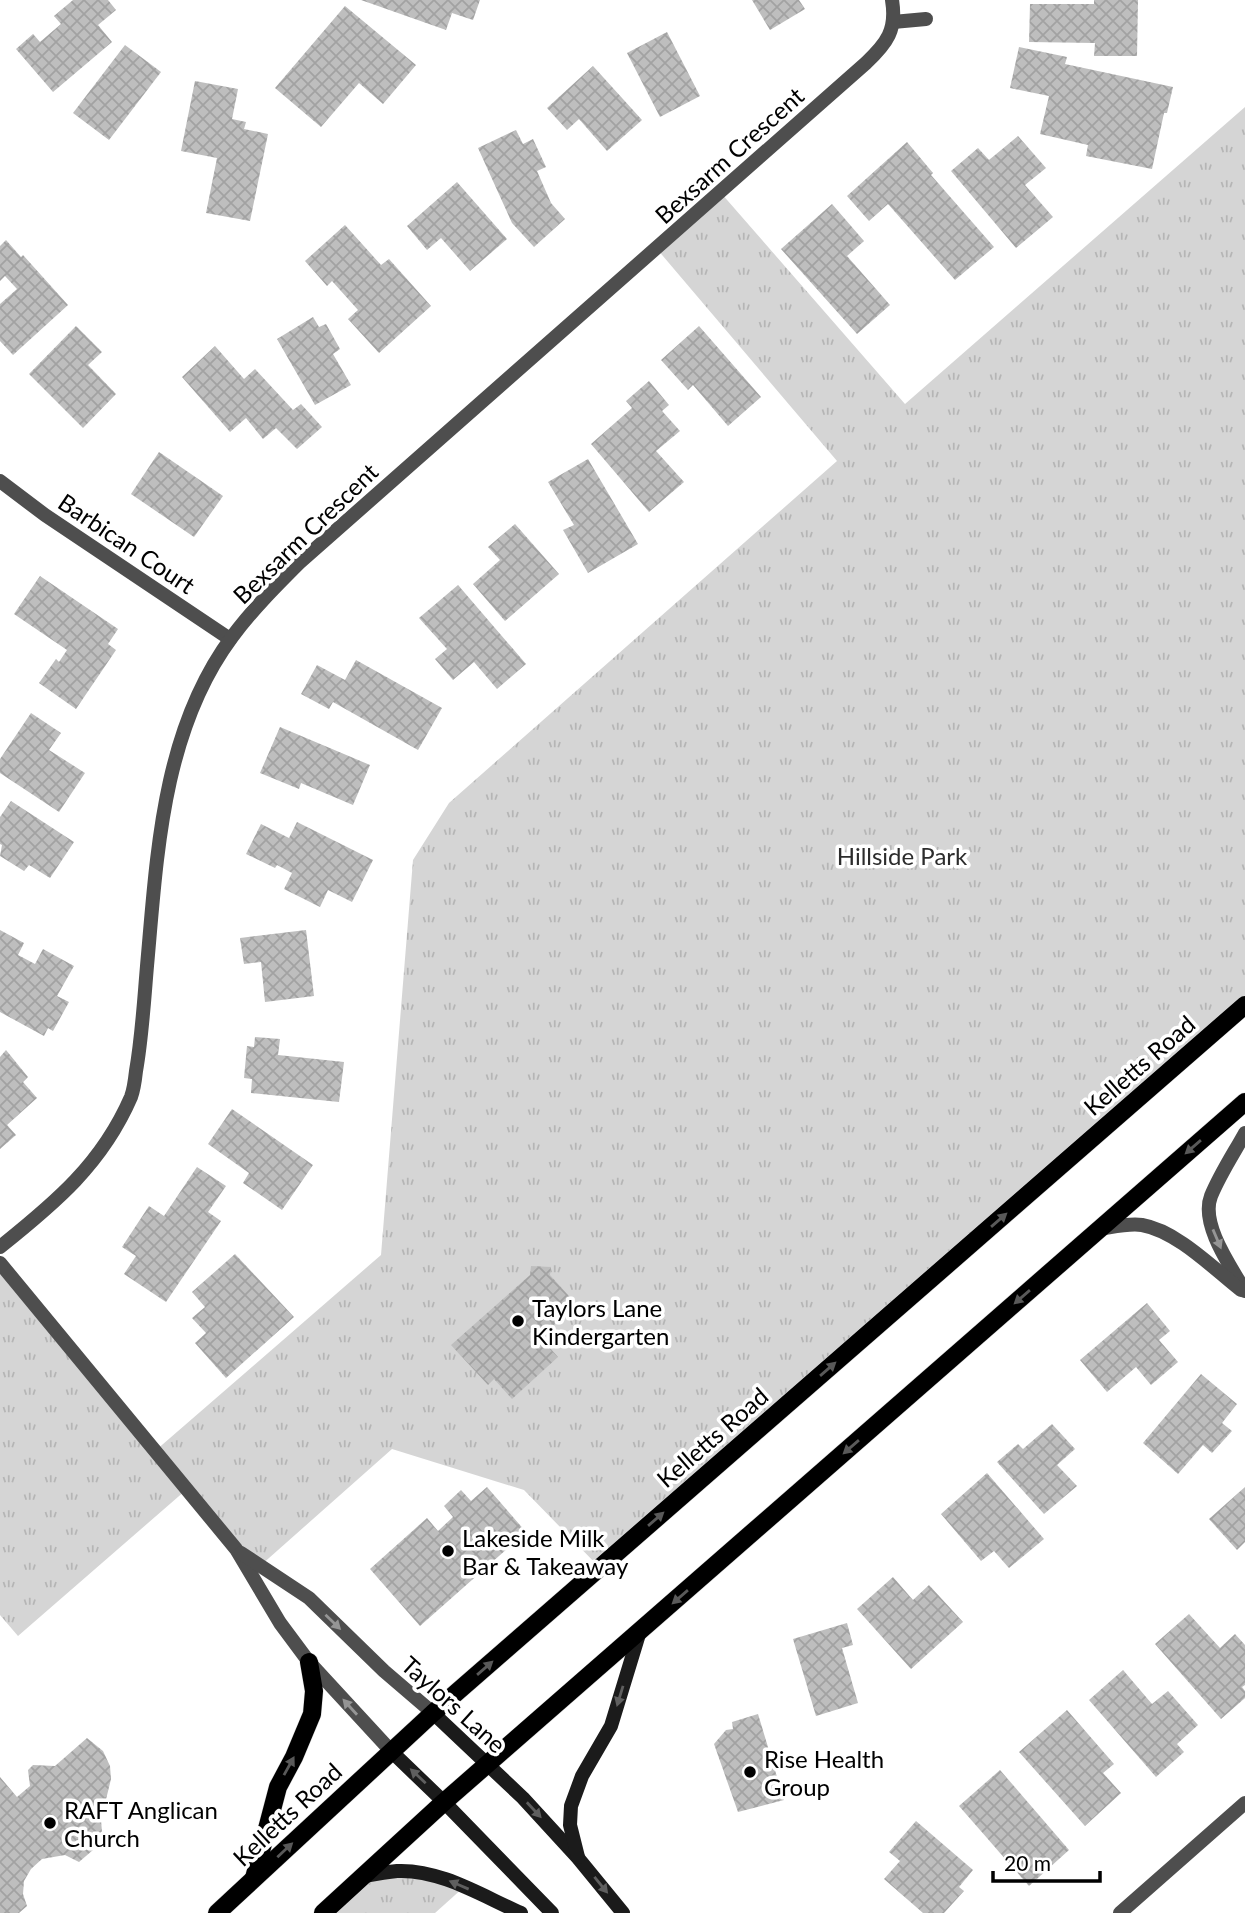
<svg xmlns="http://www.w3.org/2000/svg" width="1245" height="1913" font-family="Lato,sans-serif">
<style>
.grass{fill:url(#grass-tufts)}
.building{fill:url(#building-cross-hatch)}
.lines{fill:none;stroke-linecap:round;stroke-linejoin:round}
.primary-casing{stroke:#dbdbdb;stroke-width:19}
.street{stroke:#4e4e4e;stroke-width:14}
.secondary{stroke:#1b1b1b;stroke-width:14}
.primary{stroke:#000;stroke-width:18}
.oneway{fill:#595959}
.oneway2{fill:#959595}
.oneway3{fill:#5f5f5f}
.poi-dot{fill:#000;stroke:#fff;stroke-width:2.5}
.labels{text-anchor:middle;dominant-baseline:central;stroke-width:7;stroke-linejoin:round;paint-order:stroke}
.street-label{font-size:24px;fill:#000;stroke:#fff}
.park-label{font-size:24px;fill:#2c2c2c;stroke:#fff}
.poi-label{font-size:24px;fill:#000;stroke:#fff;text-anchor:start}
</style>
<defs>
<pattern id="grass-tufts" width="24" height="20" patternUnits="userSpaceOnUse" patternTransform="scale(1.75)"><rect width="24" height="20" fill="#d5d5d5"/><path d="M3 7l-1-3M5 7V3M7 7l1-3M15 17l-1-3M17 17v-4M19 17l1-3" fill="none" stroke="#b5b5b5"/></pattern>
<pattern id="building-cross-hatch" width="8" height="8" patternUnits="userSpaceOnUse" patternTransform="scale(1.75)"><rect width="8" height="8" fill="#bebebe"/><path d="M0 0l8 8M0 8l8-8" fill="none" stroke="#a2a2a2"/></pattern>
</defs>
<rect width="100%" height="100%" fill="#fff"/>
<g class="grass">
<path d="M1245,107V1005L600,1568L524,1490L392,1449L260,1566L186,1490L18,1636L0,1615V1263L155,1451L381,1255L413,860L449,803L837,461L657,249L721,193L905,404Z"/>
<path d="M399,1871L464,1887L435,1913H323L364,1876Z"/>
</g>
<g class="building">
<path d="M73,0H108L116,10L98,25L112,42L53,92L16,49L33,34L40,42L61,24L54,16Z"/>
<path d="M361,0H480L473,20L452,13L446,30Z"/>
<path d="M752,0H799L805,9L770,30Z"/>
<path d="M1094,0H1138L1137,56H1094L1095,43L1029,42L1030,4H1094Z"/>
<path d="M345,6L416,65L383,104L359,83L321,127L275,88Z"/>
<path d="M667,32L700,96L660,117L627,53Z"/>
<path d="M125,45L161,72L109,140L73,113Z"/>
<path d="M1019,47L1067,57L1065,64L1173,87L1167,113H1164L1152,169L1086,156L1088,145L1040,134L1049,96L1010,88Z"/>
<path d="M593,66L642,120L607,151L579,119L567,130L547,108Z"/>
<path d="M195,81L238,89L232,119L246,122L244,129L268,134L250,221L206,213L217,158L181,151Z"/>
<path d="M516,130L523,144L533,139L546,167L537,171L551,203L565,219L534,247L512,223L478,148Z"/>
<path d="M1018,136L1046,168L1025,185L1053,217L1016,248L951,171L978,148L989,160Z"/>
<path d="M907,142L933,173L931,175L994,247L955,280L888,204L869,221L847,196Z"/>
<path d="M457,182L507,239L470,271L441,238L427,250L407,226Z"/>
<path d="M832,204L864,241L847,256L890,305L857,334L781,249Z"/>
<path d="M345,225L381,265L389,259L431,306L379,353L348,319L358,310L332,281L327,286L305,261Z"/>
<path d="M6,240L21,257L23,255L68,305L13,355L0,341V304L17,289L5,276L0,281V246Z"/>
<path d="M313,317L319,327L326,324L340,349L333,354L351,385L315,405L277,339Z"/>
<path d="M76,326L102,352L88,365L116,394L83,428L29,374Z"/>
<path d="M699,326L761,397L728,426L693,385L688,390L661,360Z"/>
<path d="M215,346L244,379L255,369L293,410L301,404L322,427L297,449L276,428L263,439L246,418L230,432L182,377Z"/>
<path d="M649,381L669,405L662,411L680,431L656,451L684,482L649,512L591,444L632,408L626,401Z"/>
<path d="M159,452L223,496L194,537L131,494Z"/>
<path d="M588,459L638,544L588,573L563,530L574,525L548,482Z"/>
<path d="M515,524L559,574L505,621L473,584L500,560L488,547Z"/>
<path d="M40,576L118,629L108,644L116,650L76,709L39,683L56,659L59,662L67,650L14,614Z"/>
<path d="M458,585L526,664L497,689L474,662L453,680L435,659L447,649L419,618Z"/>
<path d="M356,660L442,708L418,750L333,702L329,709L301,694L317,665L345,680Z"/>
<path d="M31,713L61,733L49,750L85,773L59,812L0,773V759Z"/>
<path d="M280,727L370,765L353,805L301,783L299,789L260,773Z"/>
<path d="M11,801L74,842L50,878L29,865L24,871L0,856L2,845L0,844V817Z"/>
<path d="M297,822L373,860L352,902L328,890L320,907L284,889L292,873L277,865L275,868L246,854L261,824L289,838Z"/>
<path d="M0,930L24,943L18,955L35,964L43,949L74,966L57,996L69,1002L53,1031L48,1028L44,1036L0,1012Z"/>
<path d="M306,930L314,996L265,1002L261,962L244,964L240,938Z"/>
<path d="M255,1037L280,1039L278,1055L344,1062L339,1102L251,1093L252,1079L244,1078L247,1046L254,1047Z"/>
<path d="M6,1050L28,1077L23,1082L37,1098L7,1125L16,1135L0,1149V1057Z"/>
<path d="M232,1109L313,1165L282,1210L243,1183L249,1173L208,1144Z"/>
<path d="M197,1167L226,1186L208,1212L221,1221L166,1302L124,1274L136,1256L122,1247L149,1206L164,1216Z"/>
<path d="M235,1254L294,1317L226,1378L195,1343L206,1333L192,1318L205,1307L192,1292Z"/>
<path d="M531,1266L551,1267L550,1275L577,1305L540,1337L558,1357L512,1399L494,1379L488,1385L451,1345L530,1275Z"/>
<path d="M1147,1303L1170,1331L1159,1340L1178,1362L1151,1385L1136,1367L1107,1392L1080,1360Z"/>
<path d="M1201,1374L1237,1404L1222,1423L1232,1431L1212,1453L1203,1445L1178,1474L1143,1443Z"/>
<path d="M1052,1424L1075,1449L1057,1465L1077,1486L1044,1514L997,1462L1018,1444L1023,1449Z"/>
<path d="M987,1473L1044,1539L1009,1568L994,1551L981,1561L941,1514Z"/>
<path d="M487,1487L526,1532L420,1626L370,1569L427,1518L438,1531L453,1517L444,1506L461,1490L471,1501Z"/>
<path d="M1245,1487V1542L1237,1550L1209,1519Z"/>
<path d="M893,1577L913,1600L929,1585L963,1622L911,1669L857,1609Z"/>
<path d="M1189,1614L1220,1648L1235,1634L1245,1645V1685L1242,1687L1245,1691V1698L1221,1719L1155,1644Z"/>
<path d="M847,1623L853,1645L842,1648L858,1703L816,1716L793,1639Z"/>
<path d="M1123,1670L1152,1704L1168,1691L1198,1725L1177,1744L1184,1752L1156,1777L1089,1700Z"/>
<path d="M1067,1710L1114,1764L1103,1773L1121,1793L1085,1826L1019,1752Z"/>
<path d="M758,1714L784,1800L738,1812L714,1744L726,1730L733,1729L732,1722Z"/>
<path d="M87,1738L103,1751L110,1766L111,1779L101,1820L102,1832L107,1838L79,1862L65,1855L42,1859L31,1869L24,1881L23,1894L27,1906L19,1913H0V1777L17,1797L30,1786L28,1770L33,1765L55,1766Z"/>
<path d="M1000,1770L1069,1850L1029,1886L959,1806Z"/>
<path d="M916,1821L973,1870L959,1887L964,1891L944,1913H923L884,1879L900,1861L889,1852Z"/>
</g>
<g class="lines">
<defs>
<g id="primary">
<path d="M254,1878L278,1787L294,1757L312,1714L314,1691L309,1662"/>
<path d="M217,1913L433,1713L1245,1005"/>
<path d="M323,1913L444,1802L1245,1102"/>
</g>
</defs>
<use href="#primary" class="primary-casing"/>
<g class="street">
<path d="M893,22L926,19"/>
<path d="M0,481L45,515L230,639"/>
<path d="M1245,1133C1234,1153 1220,1174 1211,1196C1200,1224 1231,1267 1245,1291"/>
<path d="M1099,1229C1113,1227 1128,1223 1142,1225C1177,1231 1214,1269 1241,1290"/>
<path d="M0,1247C55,1203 102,1164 131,1097C134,1089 135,1080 136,1071C142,1037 144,1001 147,966C157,855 162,731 232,637C252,610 275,587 299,563L866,63C887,43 897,30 892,0"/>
<path d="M0,1263L236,1549L280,1623L309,1662L391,1751"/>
<path d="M241,1553L309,1598L384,1671L433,1713"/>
<path d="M1120,1913L1245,1803"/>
</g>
<g class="secondary">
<path d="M433,1713L523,1798L578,1858L623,1913"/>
<path d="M391,1751L444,1802L552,1913"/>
<path d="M578,1857L570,1825L571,1806L582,1776L611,1726L640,1631"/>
<path d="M364,1876C375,1874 386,1872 397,1871C440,1869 482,1896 521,1913"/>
</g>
<use href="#primary" class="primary"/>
</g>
<defs><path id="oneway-solid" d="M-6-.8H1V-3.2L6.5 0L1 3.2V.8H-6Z" transform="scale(1.75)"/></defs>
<g class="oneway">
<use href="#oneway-solid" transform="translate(1193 1147) rotate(139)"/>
<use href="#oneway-solid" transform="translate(999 1220) rotate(-41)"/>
<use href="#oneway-solid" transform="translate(1022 1297) rotate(139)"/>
<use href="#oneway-solid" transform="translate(828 1369) rotate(-41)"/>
<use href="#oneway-solid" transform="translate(851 1447) rotate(139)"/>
<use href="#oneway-solid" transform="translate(656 1519) rotate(-41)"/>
<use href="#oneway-solid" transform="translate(680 1597) rotate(139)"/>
<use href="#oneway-solid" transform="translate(485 1668) rotate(-41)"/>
<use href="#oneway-solid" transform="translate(289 1766) rotate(-61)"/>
<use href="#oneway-solid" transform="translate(285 1850) rotate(-43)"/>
</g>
<g class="oneway2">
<use href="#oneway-solid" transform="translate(1217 1239) rotate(67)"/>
<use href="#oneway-solid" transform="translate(333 1622) rotate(44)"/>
<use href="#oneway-solid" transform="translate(350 1707) rotate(-132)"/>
</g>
<g class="oneway3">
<use href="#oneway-solid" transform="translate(620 1696) rotate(107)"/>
<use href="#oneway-solid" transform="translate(418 1776) rotate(-137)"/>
<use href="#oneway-solid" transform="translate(534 1810) rotate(47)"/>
<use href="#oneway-solid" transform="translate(459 1885) rotate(-157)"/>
<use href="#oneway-solid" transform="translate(601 1885) rotate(51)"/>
</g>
<g class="poi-dot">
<circle cx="518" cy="1321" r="7"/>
<circle cx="448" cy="1551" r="7"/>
<circle cx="750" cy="1772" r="7"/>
<circle cx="50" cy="1823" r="7"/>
</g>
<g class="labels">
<g class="street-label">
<text transform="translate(729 155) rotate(-42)">Bexsarm Crescent</text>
<text transform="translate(305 533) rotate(-44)">Bexsarm Crescent</text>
<text transform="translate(127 543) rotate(34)">Barbican Court</text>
<text transform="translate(1139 1065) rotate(-41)">Kelletts Road</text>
<text transform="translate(712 1437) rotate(-41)">Kelletts Road</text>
<text transform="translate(454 1704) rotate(42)">Taylors Lane</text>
<text transform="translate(287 1814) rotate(-43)">Kelletts Road</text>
</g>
<g class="park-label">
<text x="902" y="855">Hillside Park</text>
</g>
<g class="poi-label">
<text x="532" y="1307">Taylors Lane<tspan x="532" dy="28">Kindergarten</tspan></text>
<text x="462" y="1537">Lakeside Milk<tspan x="462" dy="28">Bar &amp; Takeaway</tspan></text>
<text x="764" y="1758">Rise Health<tspan x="764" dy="28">Group</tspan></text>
<text x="64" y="1809">RAFT Anglican<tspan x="64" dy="28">Church</tspan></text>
</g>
</g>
<path d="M993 1871v10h107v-10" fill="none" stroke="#000000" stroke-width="3.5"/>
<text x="1004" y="1871" font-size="21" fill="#000000" stroke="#ffffff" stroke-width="5" paint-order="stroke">20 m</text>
</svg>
